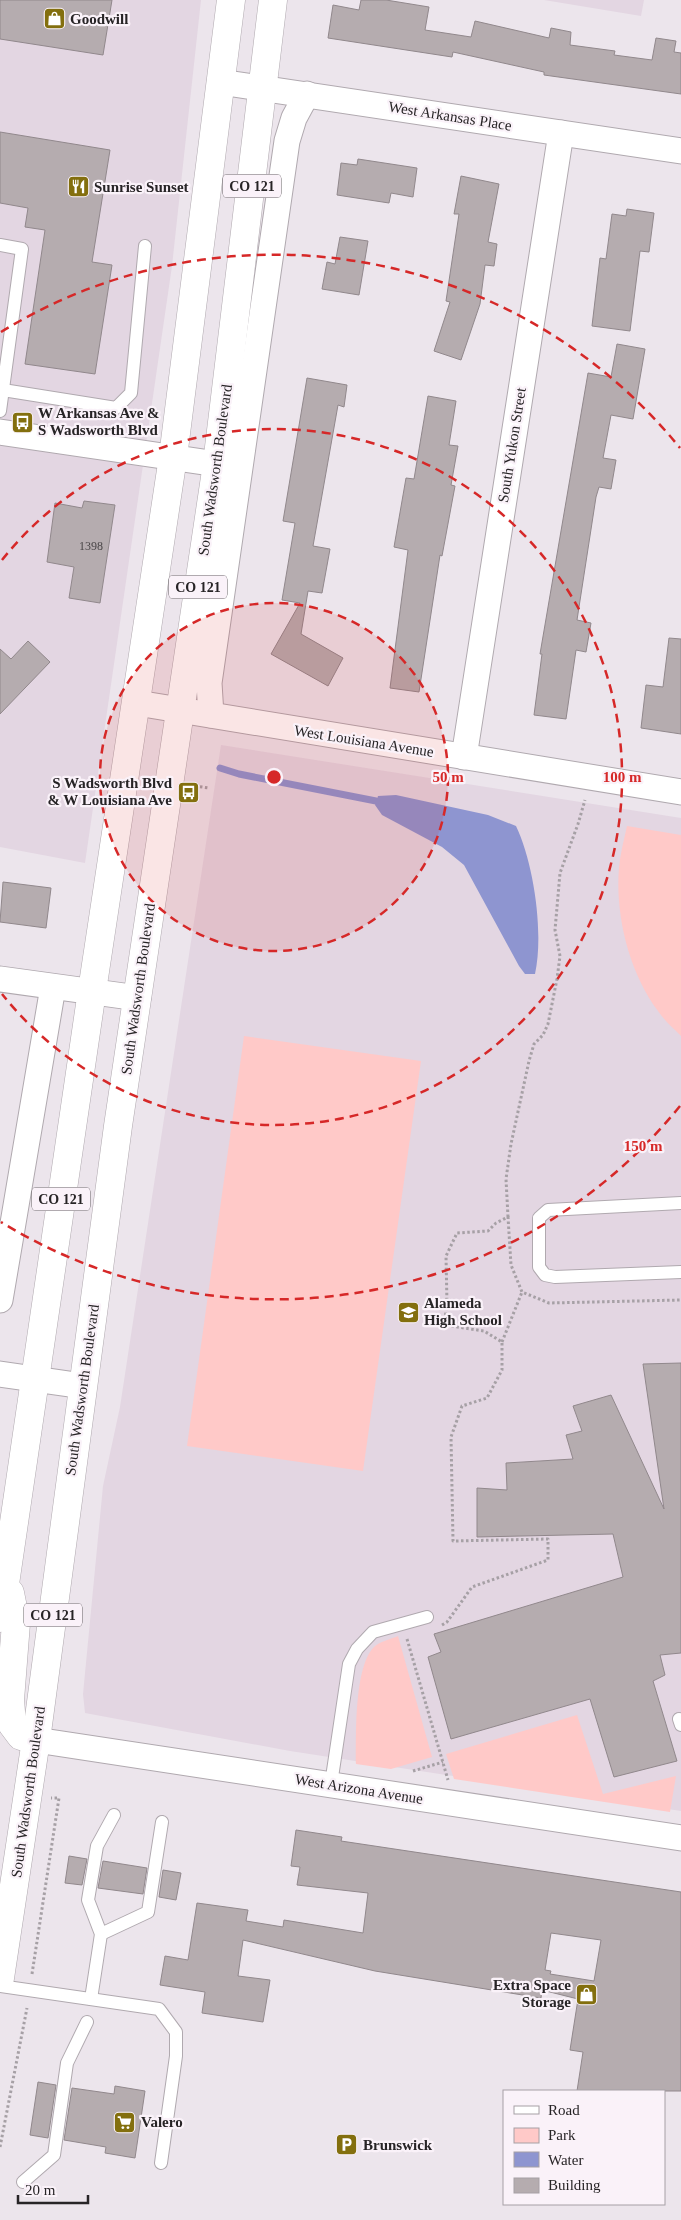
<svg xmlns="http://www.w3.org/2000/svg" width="681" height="2220" font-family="Georgia,serif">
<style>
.built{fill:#e3d6e2}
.green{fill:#ffc9c8}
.water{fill:#8e95d0}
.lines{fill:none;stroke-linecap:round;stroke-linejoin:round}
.stream{stroke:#8e95d0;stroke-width:7}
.building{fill:#b5acaf;stroke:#91888c;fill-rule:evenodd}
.lane-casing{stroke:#b0a9af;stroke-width:14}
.street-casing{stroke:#b0a9af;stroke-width:27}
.primary-casing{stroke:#b0a9af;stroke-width:29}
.path{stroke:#a6a0a5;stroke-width:3;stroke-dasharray:2.5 2.5;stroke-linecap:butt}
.lane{stroke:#fff;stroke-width:12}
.street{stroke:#fff;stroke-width:25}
.primary{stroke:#fff;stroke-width:28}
.ring{fill:none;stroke:#d62828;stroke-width:2.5;stroke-dasharray:9 6}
.labels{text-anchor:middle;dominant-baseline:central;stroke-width:4.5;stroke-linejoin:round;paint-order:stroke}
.number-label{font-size:12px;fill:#4a4648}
.shield{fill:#faf2f9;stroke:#666265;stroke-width:1}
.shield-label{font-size:14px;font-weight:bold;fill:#272426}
.poi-label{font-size:15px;font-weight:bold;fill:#272426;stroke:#faf2f9;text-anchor:start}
.street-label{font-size:15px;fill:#272426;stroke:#faf2f9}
.centre{fill:#d62828;stroke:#faf2f9;stroke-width:2.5}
.ring-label{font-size:15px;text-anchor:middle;font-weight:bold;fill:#d62828;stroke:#faf2f9;stroke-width:4.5;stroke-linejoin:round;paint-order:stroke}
</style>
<rect width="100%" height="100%" fill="#ece5ec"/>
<g class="built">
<path d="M0,0H201L172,266L85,863L0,847Z"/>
<path d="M544,0H644L641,16Z"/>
<path d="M221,745L681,818V1811L290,1751L85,1713L83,1694L103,1486L120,1407Z"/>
</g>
<g class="green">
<path d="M627,826L681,835V1036C673,1028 664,1020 658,1011C629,972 615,915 619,868C620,854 624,840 627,826Z"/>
<path d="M244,1036L421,1061L363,1471L187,1446Z"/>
<path d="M398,1636L432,1757L391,1769L356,1764C356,1736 354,1667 374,1647C379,1642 391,1639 398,1636Z"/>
<path d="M577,1715L603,1794L676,1776L670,1812L454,1779L446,1754Z"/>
</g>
<path class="water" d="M396,795L488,815L516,826C534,864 544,933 535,974H525L519,966L464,865L442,847L382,815L375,805L378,796Z"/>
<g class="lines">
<path class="stream" d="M220,768L239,774L376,801"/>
</g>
<g class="building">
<path d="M0,0H112L103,55L0,39Z"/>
<path d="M361,0H386L429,7L425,30L471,37L475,21L549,38L551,28L571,32L570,45L615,51L614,55L652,60L656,38L676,41L674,52L681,53V94L544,75V72L453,52L452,57L328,38L333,5L359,10Z"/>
<path d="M0,132L110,150L92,262L112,265L95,374L25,364L45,230L25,227L28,208L0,203Z"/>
<path d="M358,159L417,168L413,197L391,193L389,203L337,195L341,163L357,165Z"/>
<path d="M461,176L499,184L488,242L497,244L494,266L485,265L480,304L461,360L434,351L450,302L446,301L459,214H454Z"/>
<path d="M627,209L654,213L649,252L640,251L630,331L592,326L600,258L606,259L612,214L626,216Z"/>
<path d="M340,237L368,241L359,295L322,289L327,262L335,264Z"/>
<path d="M617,344L645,349L633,419L611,415L603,458L616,460L611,489L599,487L596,497L577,620L591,623L586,652L576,650L566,719L534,715L542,654H540L588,373L611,377Z"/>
<path d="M307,378L347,385L344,407L338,405L313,546L330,549L322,593L308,591L301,634L343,658L328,686L271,654L300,603L282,600L295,523L283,521Z"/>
<path d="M428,396L456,401L449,445L458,446L451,485L455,486L442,556L440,555L419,692L390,688L408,550L394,547L406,478L414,479Z"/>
<path d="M84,501L115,505L100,603L69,598L74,567L47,562L55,503L82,508Z"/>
<path d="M669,638L681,639V734L641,728L646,685L663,687Z"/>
<path d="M28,641L50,662L0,714V649L11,659Z"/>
<path d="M3,882L51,888L46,928L0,922Z"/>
<path d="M681,1363V1653L660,1655L665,1675L653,1681L677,1761L614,1777L590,1699L451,1739L428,1657L441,1652L434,1634L623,1577L613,1534L477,1537V1488L507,1490L506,1463L573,1459L566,1435L582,1431L573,1406L611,1395L664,1509L643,1364Z"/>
<path d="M296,1830L342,1837L341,1841L681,1892V2091H577L583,2052L570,2050L578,1999L542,1990L541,1998L375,1971L243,1940L238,1976L270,1980L263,2022L202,2013L205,1992L160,1985L165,1956L188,1960L197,1903L248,1910L246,1921L283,1927L284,1920L363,1933L368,1893L297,1885L300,1867L291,1866ZM551,1933L601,1940L594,1981L550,1974L551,1971L545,1970Z"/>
<path d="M69,1856L87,1859L82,1885L65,1883Z"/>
<path d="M103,1861L147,1868L143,1894L98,1888Z"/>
<path d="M163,1870L181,1873L176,1900L159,1897Z"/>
<path d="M38,2082L56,2085L48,2138L30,2135Z"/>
<path d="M115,2086L145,2091L135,2158L105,2153L106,2147L64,2140L72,2088L114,2094Z"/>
</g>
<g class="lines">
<defs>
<g id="lane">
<path d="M0,245L22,249L0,411"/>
<path d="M3,390L116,408L131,393L145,246"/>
<path d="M681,1203L548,1210L539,1218V1267L545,1275L555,1277L681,1272"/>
<path d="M679,1719L681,1725"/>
<path d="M331,1784L349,1664L357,1649L373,1632L427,1617"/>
<path d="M101,1934L148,1912L162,1822"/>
<path d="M0,1986L159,2009L176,2032V2056L161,2163"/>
<path d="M91,1999L101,1934L88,1900L97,1846L114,1815"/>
<path d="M23,2182L54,2155L67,2063L87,2022"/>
</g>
<g id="street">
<path d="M220,82L681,151"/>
<path d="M0,432L217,464"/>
<path d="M137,703L681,792"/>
<path d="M211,715L209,683L287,141L294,118L307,94"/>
<path d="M464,757L561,133"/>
<path d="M0,979L138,998"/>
<path d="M0,1300L53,987"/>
<path d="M0,1374L83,1386"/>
<path d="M36,1740L681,1838"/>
</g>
<g id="primary">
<path d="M10,1593L16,1623L10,1700L12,1724L21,1736L36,1740"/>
<path d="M0,1618L92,991L173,457L231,0"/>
<path d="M0,1978L36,1740L118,1126L217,464L273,0"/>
</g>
</defs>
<use href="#lane" class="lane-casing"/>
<use href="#street" class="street-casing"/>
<use href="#primary" class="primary-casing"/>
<g class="path">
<path d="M195,786L209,788"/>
<path d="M508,1217L506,1179L511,1144L529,1061L534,1044L543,1035L548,1024L557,979L560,956L555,930L560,873L578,824L585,800"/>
<path d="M502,1342L522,1292"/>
<path d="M442,1625L447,1622L472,1587L548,1560V1539L453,1541L451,1437L462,1406L487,1398L502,1370V1342L484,1331L444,1325L447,1304L446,1256L457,1233L488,1231L496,1223L508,1217L511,1265L522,1292L549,1303L681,1300"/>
<path d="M407,1639L448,1780"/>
<path d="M413,1771L443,1762"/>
<path d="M32,1974L59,1798H51"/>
<path d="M0,2147L27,2008"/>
</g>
<use href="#lane" class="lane"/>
<use href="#street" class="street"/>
<use href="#primary" class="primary"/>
</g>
<circle cx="274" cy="777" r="174" fill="#d62828" fill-opacity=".12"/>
<g class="ring">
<circle cx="274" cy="777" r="174"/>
<path d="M2 560A348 348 0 1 1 2 994"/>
<path d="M680 1106A522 522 0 0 1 1 1222M1 332A522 522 0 0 1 680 448"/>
</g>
<defs>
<symbol id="shop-square" viewBox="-11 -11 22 22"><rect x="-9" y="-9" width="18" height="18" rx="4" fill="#836f0e" stroke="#faf2f9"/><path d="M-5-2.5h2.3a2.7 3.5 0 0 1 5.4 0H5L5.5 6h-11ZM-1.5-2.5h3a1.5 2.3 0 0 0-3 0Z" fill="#fff"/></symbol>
<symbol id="restaurant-square" viewBox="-11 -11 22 22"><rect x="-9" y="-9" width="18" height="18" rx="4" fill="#836f0e" stroke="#faf2f9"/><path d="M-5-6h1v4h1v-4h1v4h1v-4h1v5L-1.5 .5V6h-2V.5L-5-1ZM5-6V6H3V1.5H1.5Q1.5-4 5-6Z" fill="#fff"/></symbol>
<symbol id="bus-square" viewBox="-11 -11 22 22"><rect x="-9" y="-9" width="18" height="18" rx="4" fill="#836f0e" stroke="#faf2f9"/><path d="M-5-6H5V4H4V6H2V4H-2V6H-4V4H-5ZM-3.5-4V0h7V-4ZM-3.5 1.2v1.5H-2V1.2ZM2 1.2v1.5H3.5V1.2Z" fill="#fff"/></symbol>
<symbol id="school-square" viewBox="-11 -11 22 22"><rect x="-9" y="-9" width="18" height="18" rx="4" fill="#836f0e" stroke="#faf2f9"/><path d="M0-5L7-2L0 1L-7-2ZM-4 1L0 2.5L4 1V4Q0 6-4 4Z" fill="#fff"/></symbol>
<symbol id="supermarket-square" viewBox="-11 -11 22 22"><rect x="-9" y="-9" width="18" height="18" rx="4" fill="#836f0e" stroke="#faf2f9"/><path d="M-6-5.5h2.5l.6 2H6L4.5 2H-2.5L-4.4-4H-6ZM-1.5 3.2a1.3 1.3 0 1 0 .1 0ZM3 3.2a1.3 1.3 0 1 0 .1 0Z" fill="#fff"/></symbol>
<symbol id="parking-square" viewBox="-11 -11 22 22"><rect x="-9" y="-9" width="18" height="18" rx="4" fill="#836f0e" stroke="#faf2f9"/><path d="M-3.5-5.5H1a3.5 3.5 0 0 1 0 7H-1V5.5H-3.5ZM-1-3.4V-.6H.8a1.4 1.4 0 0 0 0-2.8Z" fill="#fff"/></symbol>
</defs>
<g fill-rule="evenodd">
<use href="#shop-square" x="42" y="6" width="25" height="25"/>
<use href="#restaurant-square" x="66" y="174" width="25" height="25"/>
<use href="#bus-square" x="10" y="410" width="25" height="25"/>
<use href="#bus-square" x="176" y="780" width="25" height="25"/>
<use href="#school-square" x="396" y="1300" width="25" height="25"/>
<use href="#shop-square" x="574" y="1982" width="25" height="25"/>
<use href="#supermarket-square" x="112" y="2110" width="25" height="25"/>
<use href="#parking-square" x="334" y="2132" width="25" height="25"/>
</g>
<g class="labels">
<g class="number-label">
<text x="91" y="546">1398</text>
</g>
<g class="shield">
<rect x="223" y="174.5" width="58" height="23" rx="4"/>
<rect x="169" y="575.5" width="58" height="23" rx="4"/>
<rect x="32" y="1187.5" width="58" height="23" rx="4"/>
<rect x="24" y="1603.5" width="58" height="23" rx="4"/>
</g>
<g class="shield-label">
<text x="252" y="186">CO 121</text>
<text x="198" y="587">CO 121</text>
<text x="61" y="1199">CO 121</text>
<text x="53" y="1615">CO 121</text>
</g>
<g class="poi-label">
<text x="70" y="19">Goodwill</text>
<text x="94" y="187">Sunrise Sunset</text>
<text x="38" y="413">W Arkansas Ave &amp;<tspan x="38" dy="17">S Wadsworth Blvd</tspan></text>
<text x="172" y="783" text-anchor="end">S Wadsworth Blvd<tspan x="172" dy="17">&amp; W Louisiana Ave</tspan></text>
<text x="424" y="1303">Alameda<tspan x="424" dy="17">High School</tspan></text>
<text x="571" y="1985" text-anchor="end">Extra Space<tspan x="571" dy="17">Storage</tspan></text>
<text x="141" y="2122">Valero</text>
<text x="363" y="2145">Brunswick</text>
</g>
<g class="street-label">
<text transform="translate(450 116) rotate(9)">West Arkansas Place</text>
<text transform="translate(512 445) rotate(-81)">South Yukon Street</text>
<text transform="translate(215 470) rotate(-82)">South Wadsworth Boulevard</text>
<text transform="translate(364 741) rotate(9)">West Louisiana Avenue</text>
<text transform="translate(138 989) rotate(-82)">South Wadsworth Boulevard</text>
<text transform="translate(82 1390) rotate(-82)">South Wadsworth Boulevard</text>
<text transform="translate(359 1789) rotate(9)">West Arizona Avenue</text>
<text transform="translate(28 1792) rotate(-82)">South Wadsworth Boulevard</text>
</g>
</g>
<circle cx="274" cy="777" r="8" class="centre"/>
<g class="ring-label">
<text x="448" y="782">50 m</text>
<text x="622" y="782">100 m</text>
<text x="643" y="1151">150 m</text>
</g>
<rect x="503" y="2090" width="162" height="115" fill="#faf2f9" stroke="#a6a0a5"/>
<rect x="514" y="2106" width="25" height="8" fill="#ffffff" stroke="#a6a0a5"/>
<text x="548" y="2115" font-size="15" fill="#272426">Road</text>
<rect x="514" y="2128" width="25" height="15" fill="#ffc9c8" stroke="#a6a0a5"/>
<text x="548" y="2140" font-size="15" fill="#272426">Park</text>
<rect x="514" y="2152" width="25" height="15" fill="#8e95d0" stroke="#a6a0a5"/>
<text x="548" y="2165" font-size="15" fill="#272426">Water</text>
<rect x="514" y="2178" width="25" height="15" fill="#b5acaf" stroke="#a6a0a5"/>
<text x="548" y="2190" font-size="15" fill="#272426">Building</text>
<path d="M18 2195v8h70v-8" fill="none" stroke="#272426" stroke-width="2.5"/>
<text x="25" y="2195" font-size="15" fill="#272426" stroke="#faf2f9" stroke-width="4" paint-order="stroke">20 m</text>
</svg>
